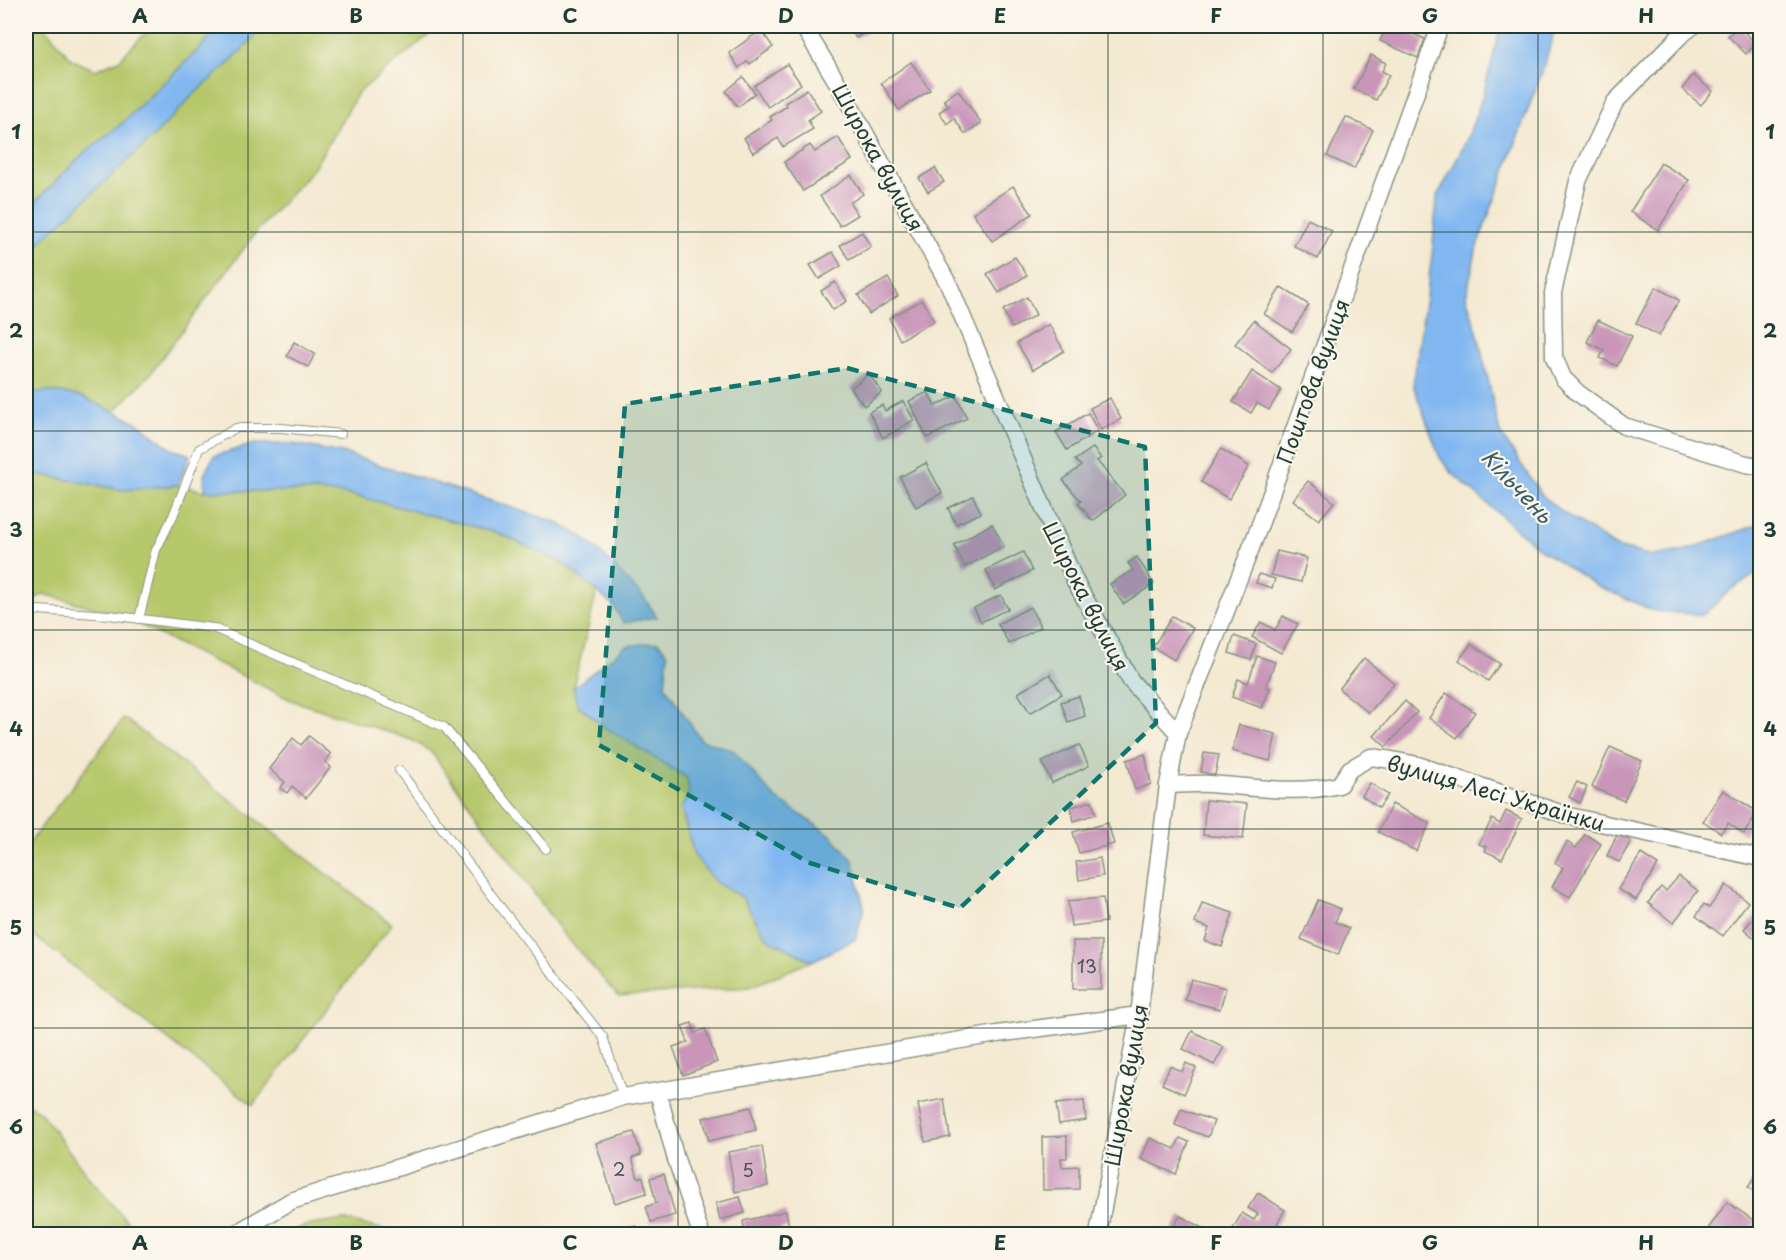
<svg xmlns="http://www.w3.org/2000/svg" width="1786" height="1260" font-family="'Playpen Sans',sans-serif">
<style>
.green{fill:#b7c86c;stroke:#6b8250;stroke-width:1.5}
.water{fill:#81b7f0;stroke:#507a92;stroke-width:1.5}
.building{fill:#c996ba}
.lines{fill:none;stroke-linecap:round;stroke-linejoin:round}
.lane-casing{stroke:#8a9382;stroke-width:10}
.street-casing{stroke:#8a9382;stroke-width:19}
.lane{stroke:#fff;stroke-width:8}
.street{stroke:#fff;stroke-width:16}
.marked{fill:#0f766e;fill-opacity:0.2;stroke:#0f766e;stroke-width:4.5;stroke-dasharray:12 8;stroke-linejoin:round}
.grid{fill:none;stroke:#1f3d34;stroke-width:1.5;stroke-opacity:0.55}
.labels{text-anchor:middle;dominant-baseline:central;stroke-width:4.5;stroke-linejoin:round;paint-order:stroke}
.number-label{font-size:18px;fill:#4a5356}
.street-label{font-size:21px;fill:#1f3d34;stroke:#fbf7ec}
.water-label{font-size:22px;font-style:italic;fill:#385c63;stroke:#fbf7ec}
.neatline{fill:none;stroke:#1f3d34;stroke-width:2}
.grid-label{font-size:20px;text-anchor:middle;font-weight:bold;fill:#1f3d34}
</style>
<rect width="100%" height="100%" fill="#fbf7ec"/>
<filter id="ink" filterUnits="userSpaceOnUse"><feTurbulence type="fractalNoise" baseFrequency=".0167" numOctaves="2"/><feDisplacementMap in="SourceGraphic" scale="12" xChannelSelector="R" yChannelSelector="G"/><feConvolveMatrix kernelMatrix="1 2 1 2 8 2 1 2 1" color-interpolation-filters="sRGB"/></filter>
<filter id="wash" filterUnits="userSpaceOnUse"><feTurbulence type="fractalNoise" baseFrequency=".008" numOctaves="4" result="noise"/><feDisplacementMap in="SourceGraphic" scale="24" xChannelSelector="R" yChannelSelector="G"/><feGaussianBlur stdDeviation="1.35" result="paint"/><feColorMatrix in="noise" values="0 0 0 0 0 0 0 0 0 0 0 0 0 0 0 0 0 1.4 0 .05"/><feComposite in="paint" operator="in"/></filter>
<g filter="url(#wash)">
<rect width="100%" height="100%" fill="#f4e9d1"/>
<g class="green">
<path d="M26,26H44L71,59L95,70L119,60L152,26H220L197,51L120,125L84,153L41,196L26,214Z"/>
<path d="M264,26H440L358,93L314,168L257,231L150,374L114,412C81,396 63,388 26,394V268L41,241L159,131L194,94L228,64Z"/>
<path d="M26,472L122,490L178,485L205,491H317L353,495L498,533L562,563L597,591L573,688L578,705L603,726L687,778L689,793L715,882L742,897L767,938L812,961L750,987L618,996L562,932L431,752L412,740L291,700L118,614L43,594L26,605Z"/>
<path d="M124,718L392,924L253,1105L26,930V847Z"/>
<path d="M26,1103L41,1113L90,1179L127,1221L125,1234H26Z"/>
<path d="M344,1220L400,1234H287L304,1226Z"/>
</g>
<g class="water">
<path d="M220,26H264L228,64L194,94L159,131L41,241L26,268V214L41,196L84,153L120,125L197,51Z"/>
<path d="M1501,26H1556L1542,72L1477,247L1466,296L1478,335L1500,433L1541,494L1560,511L1616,547L1653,556L1684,551L1760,524V572L1734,587L1703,615L1654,611L1595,585L1538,548L1451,472L1440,458L1413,385L1432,256L1437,198L1468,137L1483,95Z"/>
<path d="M47,391L80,396L136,422L172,449L190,455L178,485L122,490L26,472V394Z"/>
<path d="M255,444H293L343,453L556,522L583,537L605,557L645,599L657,617L623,623L615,608L597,591L562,563L498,533L353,495L317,491H205L204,475L214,456Z"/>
<path d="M658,642L668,654L665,686L701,740L733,750L775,798L831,835L853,860L864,908L856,939L812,961L767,938L742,897L715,882L694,855L681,808L689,793L687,778L603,726L578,705L573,688L626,646Z"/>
</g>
<g id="blocks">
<g class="building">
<path d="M848,26H875L856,38Z"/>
<path d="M1387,26H1395L1425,39L1418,58L1380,41Z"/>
<path d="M1738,26L1756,43L1746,54L1728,36Z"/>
<path d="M761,30L773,47L750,64L748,61L739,68L729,53Z"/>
<path d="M1371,55L1386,63L1382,71L1389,75L1376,100L1354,89Z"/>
<path d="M911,62L930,90L899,110L881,83Z"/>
<path d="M787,64L801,84L768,107L754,86Z"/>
<path d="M1693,75L1713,91L1701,105L1682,89Z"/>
<path d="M743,77L755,93L738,107L726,91Z"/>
<path d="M807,89L821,111L808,120L813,129L783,147L778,138L753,153L744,138L772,120L770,117L787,106L785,103Z"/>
<path d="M958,90L981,123L965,134L954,118L947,124L939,112L949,106L944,100Z"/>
<path d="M1346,117L1373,130L1354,169L1327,156Z"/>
<path d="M838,137L852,160L803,191L784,162L810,145L815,152Z"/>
<path d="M1661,163L1689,180L1658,230L1630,212Z"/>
<path d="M935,168L944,182L928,192L919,178Z"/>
<path d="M851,175L863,194L850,203L858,215L840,226L820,196Z"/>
<path d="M1013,186L1032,214L992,241L973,213Z"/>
<path d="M1308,219L1332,231L1318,259L1294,246Z"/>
<path d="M862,232L871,247L849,260L840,245Z"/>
<path d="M833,252L841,266L819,279L810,265Z"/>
<path d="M1015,257L1027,275L999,293L987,274Z"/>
<path d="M888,278L898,296L869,314L858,295Z"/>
<path d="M835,282L847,301L833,310L821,291Z"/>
<path d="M1281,287L1309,305L1292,332L1264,314Z"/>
<path d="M1656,287L1679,300L1659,336L1636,323Z"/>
<path d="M1027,297L1036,315L1012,328L1003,310Z"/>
<path d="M922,300L934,321L900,340L889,318Z"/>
<path d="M1254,320L1291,349L1272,373L1235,344Z"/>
<path d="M1598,320L1632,336L1617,366L1600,358L1604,350L1587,342Z"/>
<path d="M1049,324L1064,351L1033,370L1017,343Z"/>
<path d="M294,342L315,354L308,367L287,356Z"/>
<path d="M1252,371L1281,390L1269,410L1257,403L1251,413L1233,402Z"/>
<path d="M869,374L882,392L864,406L851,388Z"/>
<path d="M928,392L935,406L956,396L967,418L927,438L909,401Z"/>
<path d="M1110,398L1121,419L1101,430L1090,408Z"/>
<path d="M903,401L914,420L883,438L869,412L882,405L885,411Z"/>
<path d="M1088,413L1098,431L1067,450L1056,432Z"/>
<path d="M1093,448L1101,458L1097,461L1125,495L1093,521L1078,503L1081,501L1063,480L1081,466L1075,460Z"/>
<path d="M1221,449L1249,466L1229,499L1201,482Z"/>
<path d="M926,463L942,493L916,507L900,477Z"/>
<path d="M1308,481L1334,502L1319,520L1293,500Z"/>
<path d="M973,496L981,513L956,524L948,508Z"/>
<path d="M992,524L1004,546L965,567L954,545Z"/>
<path d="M1277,551L1307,558L1301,582L1271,575Z"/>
<path d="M1023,552L1032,571L995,590L986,570Z"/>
<path d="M1137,557L1154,584L1123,604L1110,584L1133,570L1128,563Z"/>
<path d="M1259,574L1275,579L1272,588L1256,583Z"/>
<path d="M1001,595L1008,609L981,622L974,608Z"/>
<path d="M1030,607L1041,627L1009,644L998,624Z"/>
<path d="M1172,616L1193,628L1174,660L1153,647Z"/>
<path d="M1283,616L1298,624L1281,653L1252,637L1261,622L1275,630Z"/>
<path d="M1234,636L1256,644L1251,660L1229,653Z"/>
<path d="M1471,644L1500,664L1488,681L1459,660Z"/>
<path d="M1257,656L1275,662L1266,687L1270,688L1262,708L1232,697L1238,679L1248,683Z"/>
<path d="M1364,658L1394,683L1369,713L1339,689Z"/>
<path d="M1050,674L1062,694L1030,713L1018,693Z"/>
<path d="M1446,693L1475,712L1457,738L1429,718Z"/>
<path d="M1079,696L1085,716L1068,722L1061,702Z"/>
<path d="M1405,701L1417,712L1386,747L1374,736Z"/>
<path d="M1239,725L1276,734L1270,761L1232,751Z"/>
<path d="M309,736L331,754L325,762L331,767L306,798L292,786L287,793L280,788L285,782L269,769L293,738L301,745Z"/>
<path d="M1079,745L1089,766L1052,783L1042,762Z"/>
<path d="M1610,747L1642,761L1624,801L1592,787Z"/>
<path d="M1204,753L1219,755L1215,775L1201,772Z"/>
<path d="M1145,754L1151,784L1135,790L1127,760Z"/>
<path d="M1577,782L1587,787L1580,803L1569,797Z"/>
<path d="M1370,783L1388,795L1379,808L1362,796Z"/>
<path d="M1723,790L1758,812L1744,834L1728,823L1721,833L1703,821Z"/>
<path d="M1206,800L1247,804L1243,839L1203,835Z"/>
<path d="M1092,801L1096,814L1074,821L1071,807Z"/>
<path d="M1392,804L1430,823L1416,851L1378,832Z"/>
<path d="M1506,811L1522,819L1502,859L1485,851L1487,847L1479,844L1492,819L1500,824Z"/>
<path d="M1108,823L1114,844L1079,853L1073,832Z"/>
<path d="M1585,834L1601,844L1570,897L1552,887L1563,868L1555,863L1567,842L1576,848Z"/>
<path d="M1617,835L1631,841L1619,862L1607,856Z"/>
<path d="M1641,854L1658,865L1636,900L1618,889Z"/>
<path d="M1100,858L1103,876L1079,880L1076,862Z"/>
<path d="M1679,876L1698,891L1673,923L1648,903L1661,887L1666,891Z"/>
<path d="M1726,885L1748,902L1723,936L1696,916L1704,904L1709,908Z"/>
<path d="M1103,898L1106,922L1071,926L1068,901Z"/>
<path d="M1318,900L1341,909L1335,922L1349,928L1338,955L1301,939Z"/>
<path d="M1202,903L1233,913L1222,947L1205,941L1209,928L1195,923Z"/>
<path d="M1760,911V943L1744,929Z"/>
<rect x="1073" y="941" width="28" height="48"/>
<path d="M1191,979L1226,988L1220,1009L1185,1000Z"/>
<path d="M692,1023L695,1033L705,1029L717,1062L683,1075L673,1047L688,1042L682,1026Z"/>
<path d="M1192,1031L1224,1047L1214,1065L1183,1049Z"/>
<path d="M1186,1063L1196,1068L1184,1094L1162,1084L1170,1066L1182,1072Z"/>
<path d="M944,1099L950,1137L925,1142L918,1104Z"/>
<path d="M1084,1101L1086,1120L1059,1124L1056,1104Z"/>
<path d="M751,1107L756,1130L709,1141L703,1118Z"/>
<path d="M1181,1109L1214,1121L1208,1137L1175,1125Z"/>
<path d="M634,1132L641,1155L632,1158L638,1178L643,1177L647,1193L615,1203L596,1143Z"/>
<path d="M1067,1136V1158H1061L1062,1167L1079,1166V1189L1043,1190L1042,1137Z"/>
<path d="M1150,1138L1175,1149L1180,1138L1189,1142L1176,1174L1141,1159Z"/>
<path d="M762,1146L768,1186L735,1192L728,1152Z"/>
<path d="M1760,1171V1196L1748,1187Z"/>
<path d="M664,1174L675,1215L651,1222L646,1207L656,1203L650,1178Z"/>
<path d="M1258,1193L1285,1210L1271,1234H1230L1242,1213L1254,1220L1258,1214L1248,1208Z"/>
<path d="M740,1197L745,1213L720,1220L716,1203Z"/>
<path d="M1727,1202L1756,1222L1747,1234L1728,1233L1727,1234H1715L1708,1229Z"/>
<path d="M786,1211L789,1227L780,1229L782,1234H745L743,1221Z"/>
<path d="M1180,1216L1215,1234H1170Z"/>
<path d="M635,1226L638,1234H614Z"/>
</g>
</g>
</g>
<g filter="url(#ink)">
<use href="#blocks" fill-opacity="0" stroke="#8a9382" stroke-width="1.5"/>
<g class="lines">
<defs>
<g id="lane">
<path d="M26,617L38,610L109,615L213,628L444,727L546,849"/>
<path d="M139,619L156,550L173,516L199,449L236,428H281L341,434"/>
<path d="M399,770L502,909L603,1037L623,1097"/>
</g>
<g id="street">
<path d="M803,26L837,82L949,285L1075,581L1131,681L1178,733"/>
<path d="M1693,26L1681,35L1615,102L1578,181L1553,293L1554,357L1563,378L1578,393L1624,426L1746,464L1760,466"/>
<path d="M1168,785C1182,785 1196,783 1210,784C1252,787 1298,795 1339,785L1350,769L1371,757L1392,760L1418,765L1569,816L1760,858"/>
<path d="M658,1092L675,1156L701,1234"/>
<path d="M235,1234L291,1201L623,1097L997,1034L1139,1015"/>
<path d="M1098,1234L1139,1015L1168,785L1178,733L1258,530L1440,26"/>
</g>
</defs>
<use href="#lane" class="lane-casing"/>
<use href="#street" class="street-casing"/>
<use href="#lane" class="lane"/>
<use href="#street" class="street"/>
</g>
</g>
<path class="marked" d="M847,368L1145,447L1156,723L960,908L810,863L599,745L625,404Z"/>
<path class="grid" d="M248,26V1234M463,26V1234M678,26V1234M893,26V1234M1108,26V1234M1323,26V1234M1538,26V1234M26,232H1760M26,431H1760M26,630H1760M26,829H1760M26,1028H1760"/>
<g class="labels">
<g class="number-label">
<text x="1087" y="965">13</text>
<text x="619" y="1168">2</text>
<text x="748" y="1169">5</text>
</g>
<g class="street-label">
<text transform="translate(879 157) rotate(61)">Широка вулиця</text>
<text transform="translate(1312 381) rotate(-70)">Поштова вулиця</text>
<text transform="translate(1087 596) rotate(63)">Широка вулиця</text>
<text transform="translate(1496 792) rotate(16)">вулиця Лесі Українки</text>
<text transform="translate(1125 1085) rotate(-80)">Широка вулиця</text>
</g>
<g class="water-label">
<text transform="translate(1518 485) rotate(47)">Кільчень</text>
</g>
</g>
<rect width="1786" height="1260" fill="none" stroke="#fbf7ec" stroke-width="66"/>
<rect x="33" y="33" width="1720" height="1194" class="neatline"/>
<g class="grid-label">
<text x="140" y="23">A</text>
<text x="356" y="23">B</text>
<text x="570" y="23">C</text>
<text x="786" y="23">D</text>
<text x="1000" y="23">E</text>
<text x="1216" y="23">F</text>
<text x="1430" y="23">G</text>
<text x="1646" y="23">H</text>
<text x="16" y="139">1</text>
<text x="1770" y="139">1</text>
<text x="16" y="338">2</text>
<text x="1770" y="338">2</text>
<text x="16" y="537">3</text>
<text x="1770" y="537">3</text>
<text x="16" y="736">4</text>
<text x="1770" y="736">4</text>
<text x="16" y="935">5</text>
<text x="1770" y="935">5</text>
<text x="16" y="1134">6</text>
<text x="1770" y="1134">6</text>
<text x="140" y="1250">A</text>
<text x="356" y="1250">B</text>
<text x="570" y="1250">C</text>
<text x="786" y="1250">D</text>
<text x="1000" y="1250">E</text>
<text x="1216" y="1250">F</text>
<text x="1430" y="1250">G</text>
<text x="1646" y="1250">H</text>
</g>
</svg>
